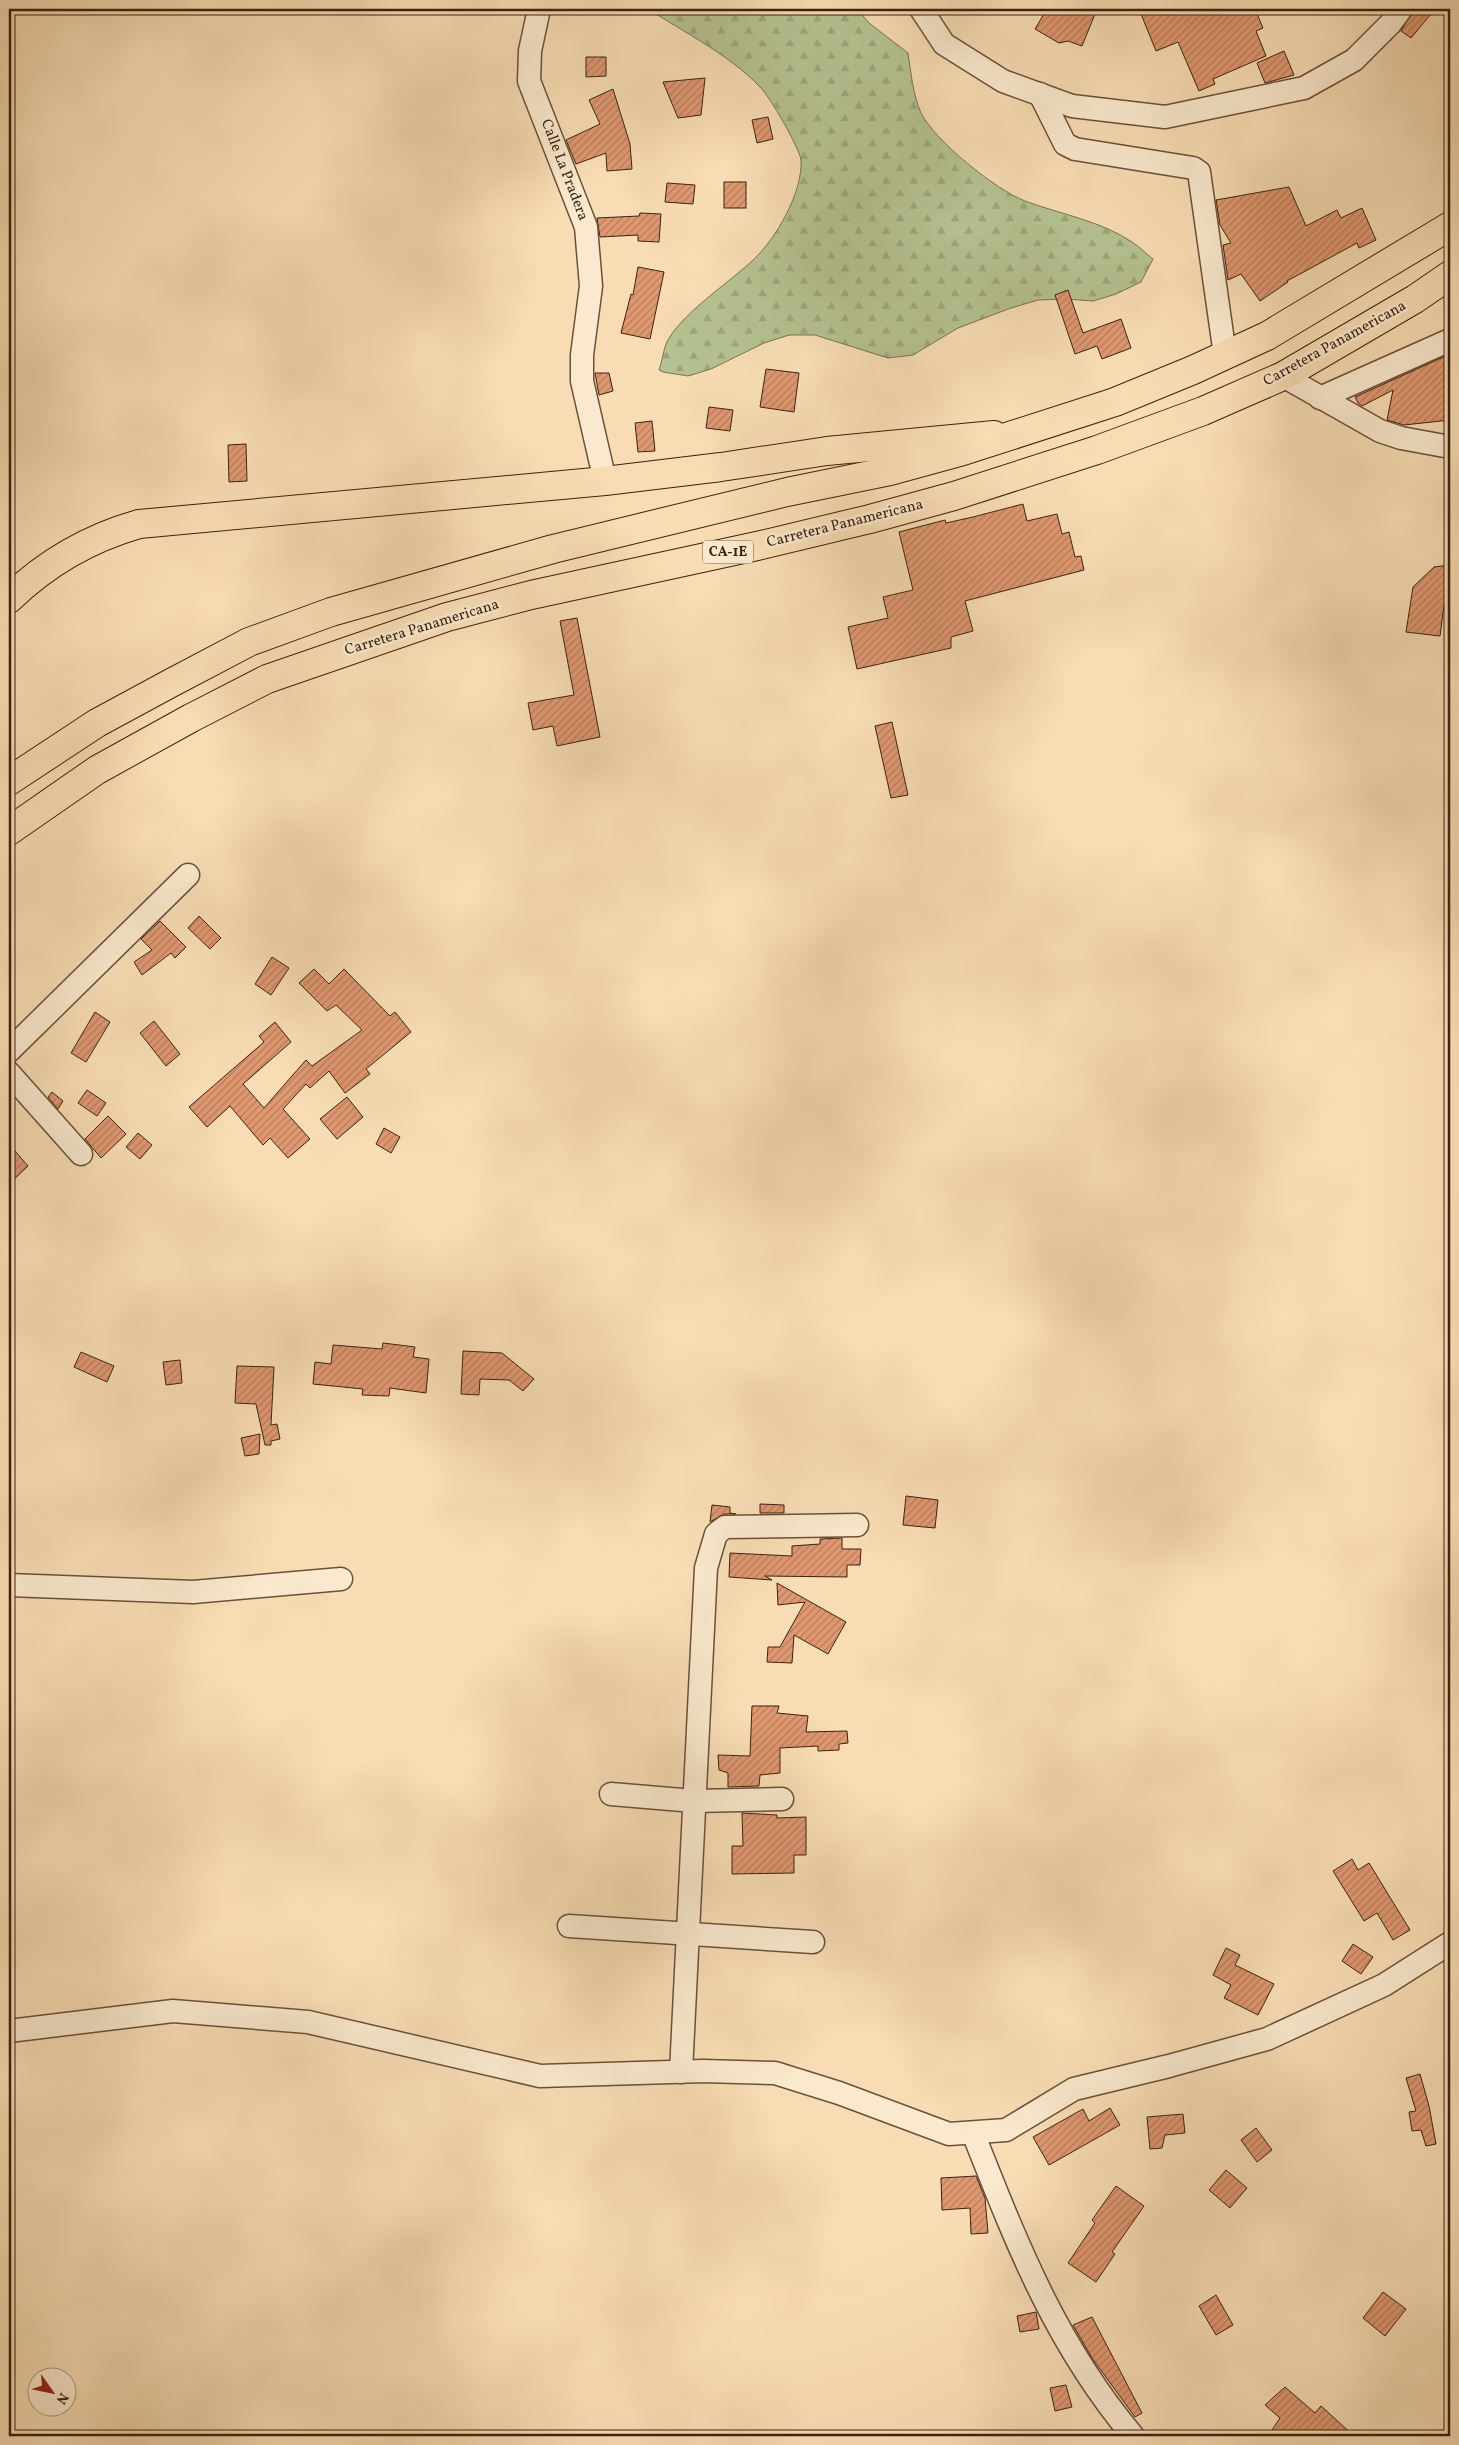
<svg xmlns="http://www.w3.org/2000/svg" width="1459" height="2445" font-family="Vollkorn,serif">
<style>
.forest{fill:url(#forest-firs);stroke:#797251}
.building{fill:url(#building-hatch);stroke:#3c2110}
.lines{fill:none;stroke-linecap:round;stroke-linejoin:round}
.minor-casing{stroke:#6b5039;stroke-width:25}
.major-casing{stroke:#3c2110;stroke-width:30}
.highway-casing{stroke:#3c2110;stroke-width:30}
.minor{stroke:#fae9ce;stroke-width:22}
.major{stroke:#f8ddb4;stroke-width:28}
.highway{stroke:#f8ddb4;stroke-width:28}
.labels{text-anchor:middle;dominant-baseline:central;stroke-width:5;stroke-linejoin:round;paint-order:stroke}
.shield{fill:#fae9ce;stroke:#755d49;stroke-width:1}
.shield-label{font-size:14px;font-weight:bold;fill:#3c2110}
.street-label{font-size:15px;fill:#3c2110;stroke:#fae9ce}
</style>
<defs>
<pattern id="forest-firs" width="22" height="20" patternUnits="userSpaceOnUse" patternTransform="scale(1.25)"><rect width="22" height="20" fill="#b6c292"/><path d="M5 1l3.5 6h-7zM16 11l3.5 6h-7z" fill="#9da67d"/></pattern>
<pattern id="building-hatch" width="6" height="6" patternUnits="userSpaceOnUse" patternTransform="scale(1.25)"><rect width="6" height="6" fill="#e09871"/><path d="M-1 1l2-2M0 6l6-6M5 7l2-2" fill="none" stroke="#b77c5b"/></pattern>
</defs>
<rect width="100%" height="100%" fill="#f8ddb4"/>
<filter id="stains"><feTurbulence type="fractalNoise" baseFrequency=".004" numOctaves="4"/><feColorMatrix values="0 0 0 0 .2 0 0 0 0 .09 0 0 0 0 .02 0 0 0 .5 -.17"/></filter>
<radialGradient id="worn" r=".72"><stop offset=".6" stop-color="#630" stop-opacity="0"/><stop offset="1" stop-color="#630" stop-opacity=".3"/></radialGradient>
<path class="forest" d="M648,9H857L869,23L908,53C911,73 913,95 921,113C935,141 996,190 1025,201C1060,214 1101,221 1132,242C1140,247 1146,254 1153,259L1141,282L1116,294L1093,301L1065,299L1038,300L1011,308L958,328L913,355L888,358L815,335H789L764,343L711,369L688,376L663,372L659,370C662,362 663,352 666,344C679,315 729,283 753,260C776,239 803,192 801,160C800,149 769,95 760,87C731,56 684,32 648,9Z"/>
<g class="building">
<path d="M1047,9H1097L1082,46L1068,41L1059,43L1035,29Z"/>
<path d="M1139,9H1255L1263,28L1256,31L1266,56L1213,79L1215,84L1199,91L1178,42L1156,51Z"/>
<path d="M1414,9H1435L1411,38L1401,31Z"/>
<path d="M1284,51L1294,75L1265,83L1257,63Z"/>
<path d="M586,57H606V76L586,77Z"/>
<path d="M705,78L701,115L678,118L663,82Z"/>
<path d="M613,89L630,144L632,169L607,171L606,153L576,164L566,140L600,124L589,100Z"/>
<path d="M768,117L773,139L757,143L752,120Z"/>
<rect x="724" y="182" width="22" height="26"/>
<path d="M667,183L695,185L693,204L665,202Z"/>
<path d="M1289,187L1306,226L1337,210L1341,218L1362,208L1376,240L1359,248L1357,243L1287,281L1288,282L1260,301L1241,274L1228,280L1223,245L1231,243L1220,225L1216,200Z"/>
<path d="M640,213L661,214L659,242L638,241V235L600,237L597,218L639,216Z"/>
<path d="M638,267L664,272L650,339L621,333L631,294L633,295Z"/>
<path d="M1068,290L1083,333L1121,319L1131,348L1102,359L1097,346L1075,354L1055,295Z"/>
<path d="M1450,354V420L1404,425L1387,420L1393,390L1362,406L1358,403L1355,397Z"/>
<path d="M766,369L799,373L794,412L760,407Z"/>
<path d="M595,373H609L613,391L599,395Z"/>
<path d="M709,407L733,410L730,431L706,428Z"/>
<path d="M652,421L655,451L638,452L635,423Z"/>
<path d="M246,444L247,481L229,482L228,445Z"/>
<path d="M1023,504L1027,521L1057,514L1062,534L1069,532L1075,557L1081,556L1084,570L965,601L973,631L951,637V648L857,669L848,627L888,618L883,597L913,590L899,532L945,520L946,523L973,517Z"/>
<path d="M1450,565L1447,591L1450,592V606L1444,605L1440,636L1406,632L1413,587L1434,567Z"/>
<path d="M577,618L600,737L557,746L553,726L533,730L528,703L574,695L560,621Z"/>
<path d="M892,722L908,795L891,798L875,726Z"/>
<path d="M199,916L221,938L210,949L188,928Z"/>
<path d="M160,921L186,947L175,958L171,953L142,975L134,962L152,950L141,939Z"/>
<path d="M272,957L289,968L271,995L255,984Z"/>
<path d="M314,969L329,984L344,969L390,1016L395,1012L411,1032L366,1069L370,1074L345,1093L329,1071L310,1088L306,1084L283,1109L310,1139L288,1158L270,1138L263,1145L230,1106L207,1127L189,1107L264,1042L259,1036L275,1022L291,1042L243,1084L264,1108L306,1060L312,1066L362,1030L336,1005L327,1011L299,983Z"/>
<path d="M95,1012L110,1022L86,1062L71,1053Z"/>
<path d="M154,1021L180,1054L166,1066L140,1033Z"/>
<path d="M87,1090L106,1103L97,1116L78,1103Z"/>
<path d="M52,1092L63,1101L58,1109L48,1097Z"/>
<path d="M347,1097L363,1117L337,1139L320,1119Z"/>
<path d="M108,1116L126,1134L101,1158L85,1139Z"/>
<path d="M384,1128L400,1137L391,1153L376,1144Z"/>
<path d="M138,1133L152,1145L140,1159L126,1147Z"/>
<path d="M9,1144L28,1166L9,1184Z"/>
<path d="M383,1343L415,1347L413,1357L429,1359L426,1393L390,1388L389,1396L362,1395L363,1389L313,1384L315,1362L331,1364L333,1345L382,1349Z"/>
<path d="M463,1351L502,1353L534,1379L523,1391L509,1380L480,1379L479,1395L461,1394Z"/>
<path d="M81,1352L114,1366L107,1382L74,1367Z"/>
<path d="M180,1360L182,1383L166,1385L163,1362Z"/>
<path d="M237,1366L274,1367L271,1425L277,1424L280,1439L271,1441V1445H265L256,1404L235,1403Z"/>
<path d="M260,1434L259,1454L245,1456L241,1438Z"/>
<path d="M906,1496L938,1500L935,1528L903,1525Z"/>
<path d="M760,1504L784,1505V1513H760Z"/>
<path d="M712,1505L730,1507V1513L736,1514H724L710,1522Z"/>
<path d="M842,1538V1549H861L860,1565H847V1577L765,1576L772,1580L729,1577L730,1553L792,1556V1546L820,1544V1539Z"/>
<path d="M777,1583L846,1622L828,1654L794,1635L792,1663L767,1662L768,1647H780L805,1602L778,1605Z"/>
<path d="M752,1706H779L777,1713L808,1716L806,1732L847,1731L848,1743L839,1744V1750L818,1751V1746L780,1748V1773L760,1775L759,1786L728,1787V1773L719,1770L718,1755L750,1756Z"/>
<path d="M742,1813L777,1815V1818L806,1817V1855H794V1873L732,1874V1846H743Z"/>
<path d="M1352,1859L1358,1870L1369,1863L1410,1930L1393,1940L1377,1913L1364,1921L1333,1871Z"/>
<path d="M1353,1944L1373,1957L1361,1974L1342,1961Z"/>
<path d="M1226,1948L1240,1955L1235,1965L1274,1984L1258,2015L1224,1998L1231,1985L1213,1975Z"/>
<path d="M1420,2074L1429,2106L1436,2144L1426,2146L1421,2130L1412,2131L1409,2112L1416,2111L1406,2078Z"/>
<path d="M1110,2108L1120,2125L1049,2165L1033,2137L1083,2109L1089,2121Z"/>
<path d="M1183,2114L1185,2133L1165,2135L1162,2148L1150,2149L1147,2117Z"/>
<path d="M1256,2128L1272,2150L1257,2162L1241,2140Z"/>
<path d="M1226,2170L1247,2188L1230,2208L1209,2190Z"/>
<path d="M976,2176L985,2198L988,2233L971,2234L970,2208L942,2210L941,2178Z"/>
<path d="M1116,2186L1144,2206L1112,2252L1115,2254L1096,2282L1068,2263L1095,2223L1092,2220Z"/>
<path d="M1383,2292L1406,2309L1385,2336L1363,2318Z"/>
<path d="M1216,2295L1233,2325L1216,2335L1199,2306Z"/>
<path d="M1036,2312L1039,2329L1020,2332L1017,2316Z"/>
<path d="M1092,2317L1142,2413L1135,2417L1092,2358L1073,2325Z"/>
<path d="M1066,2385L1072,2407L1055,2411L1050,2388Z"/>
<path d="M1285,2387L1315,2413L1321,2406L1354,2436H1268L1280,2418L1265,2405Z"/>
</g>
<g class="lines">
<defs>
<g id="minor">
<path d="M539,9L530,51L529,81L586,227L591,286L582,355V381L605,481"/>
<path d="M921,9L944,44L1003,81L1072,106L1165,117L1304,88L1354,60L1390,24L1401,9"/>
<path d="M1040,94L1065,144L1075,149L1193,168L1199,172L1225,355"/>
<path d="M1283,376L1380,431L1401,438L1450,447"/>
<path d="M1320,398L1450,340"/>
<path d="M9,1051L188,875"/>
<path d="M9,1073L81,1154"/>
<path d="M9,1585L193,1592L341,1579"/>
<path d="M611,1794L694,1801L782,1799"/>
<path d="M569,1926L813,1942"/>
<path d="M9,2031L173,2011L308,2022L540,2076L703,2071L775,2073L839,2093L949,2134L1006,2130L1074,2089L1169,2066L1267,2039L1384,1985L1450,1943"/>
<path d="M681,2072L706,1568L716,1534L725,1527L857,1525"/>
<path d="M973,2133C1017,2244 1055,2343 1133,2436"/>
</g>
<path id="major" d="M9,599C46,563 90,538 139,524L605,481L721,467L827,451L994,435"/>
<g id="highway">
<path d="M9,781L97,723L171,683L249,642L331,612L553,549L787,492L890,471L963,451L1115,402L1193,370L1267,336L1450,226"/>
<path d="M9,831L97,770L191,718L267,679L447,617L531,595L757,546L870,519L954,496L1097,450L1203,411L1283,376L1415,299L1450,275"/>
</g>
</defs>
<use href="#minor" class="minor-casing"/>
<use href="#major" class="major-casing"/>
<use href="#highway" class="highway-casing"/>
<use href="#minor" class="minor"/>
<use href="#major" class="major"/>
<use href="#highway" class="highway"/>
</g>
<g class="labels">
<rect class="shield" x="703" y="540.5" width="50" height="23" rx="4"/>
<g class="shield-label">
<text x="728" y="552">CA-1E</text>
</g>
<g class="street-label">
<text transform="translate(564 170) rotate(69)">Calle La Pradera</text>
<text transform="translate(1335 344) rotate(-29)">Carretera Panamericana</text>
<text transform="translate(845 524) rotate(-14)">Carretera Panamericana</text>
<text transform="translate(422 628) rotate(-17)">Carretera Panamericana</text>
</g>
</g>
<rect width="1459" height="2445" fill="none" stroke="#f8ddb4" stroke-width="30"/>
<rect x="10" y="10" width="1439" height="2425" fill="none" stroke="#3c2110" stroke-width="2.5"/>
<rect x="15" y="15" width="1429" height="2415" fill="none" stroke="#3c2110"/>
<g transform="translate(52 2392) rotate(123)"><circle r="24" fill="#fae9ce" stroke="#ae9982"/>
<path d="M0-4L9 19L0 12L-9 19Z" fill="#8f2418"/>
<text y="-8" font-size="14" font-weight="bold" text-anchor="middle" fill="#3c2110">N</text>
</g>
<rect width="100%" height="100%" filter="url(#stains)"/>
<rect width="100%" height="100%" fill="url(#worn)"/>
</svg>
